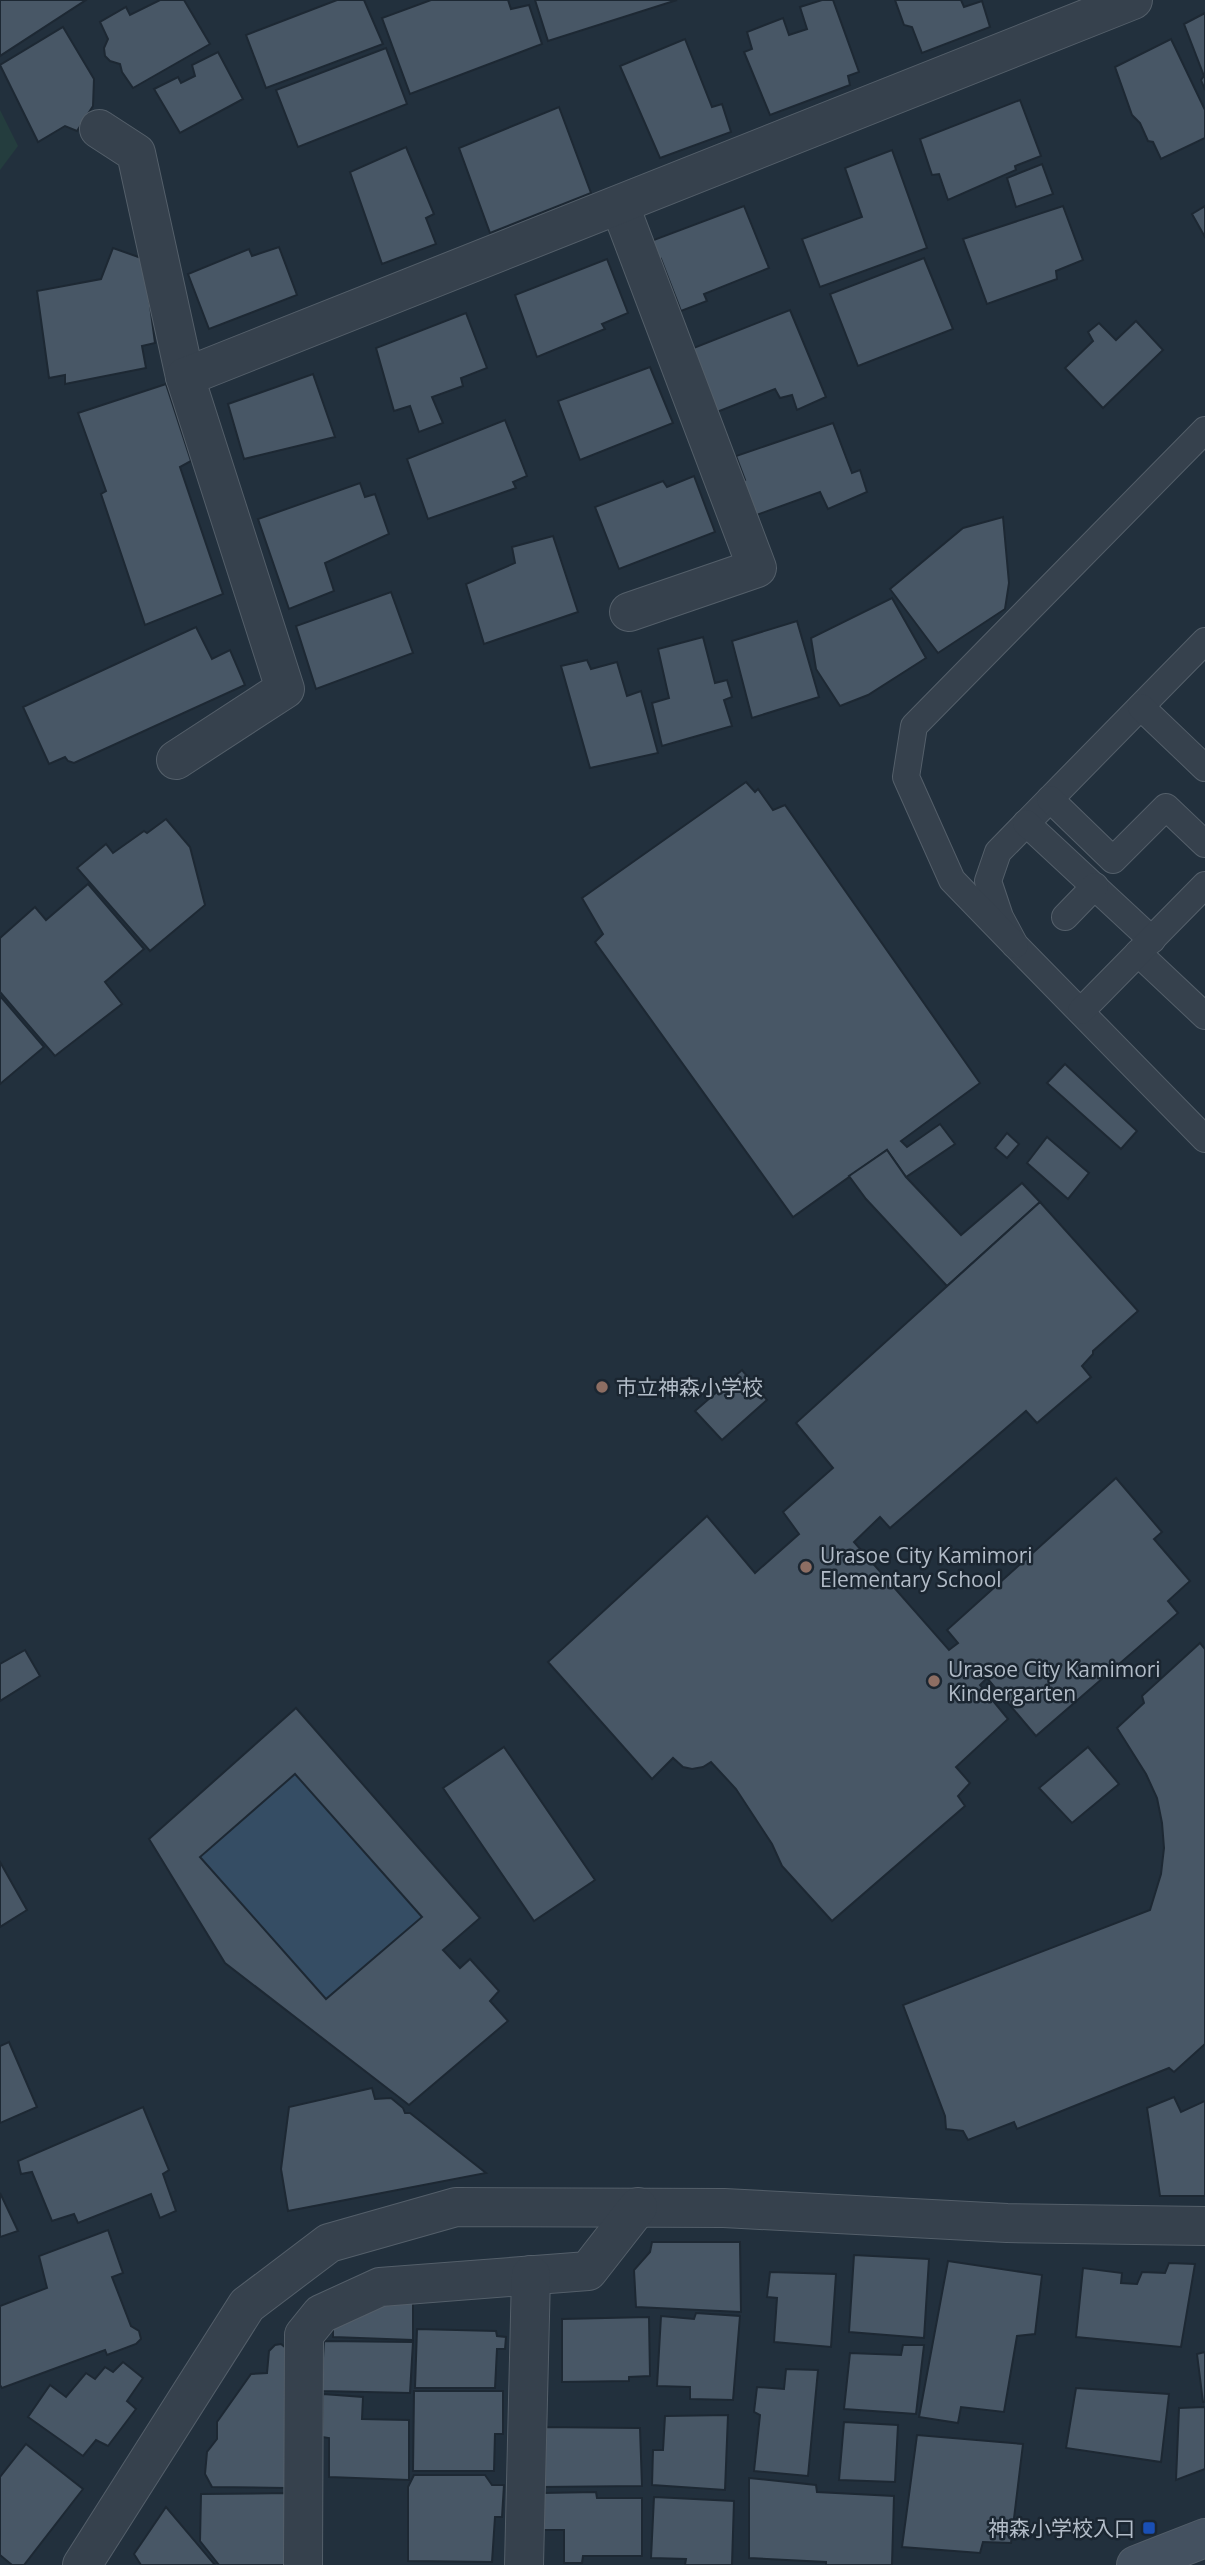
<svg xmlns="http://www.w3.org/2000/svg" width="1205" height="2565" font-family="'Open Sans','Noto Sans JP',sans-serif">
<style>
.green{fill:#243d3e}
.water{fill:#354d64}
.building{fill:#485766;stroke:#1d2833;stroke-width:2;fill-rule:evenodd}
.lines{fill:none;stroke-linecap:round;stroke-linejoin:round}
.lane-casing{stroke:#545f6a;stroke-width:28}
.street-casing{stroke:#545f6a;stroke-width:40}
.secondary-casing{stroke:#545f6a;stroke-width:40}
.lane{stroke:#36414d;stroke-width:26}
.street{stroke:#36414d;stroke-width:38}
.secondary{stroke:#445160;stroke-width:38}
.education-dot{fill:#8d6e63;stroke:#1b2631;stroke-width:2.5}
.transit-dot{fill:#1a4fb4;stroke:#1b2631;stroke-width:2.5}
.labels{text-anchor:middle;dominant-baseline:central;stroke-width:5;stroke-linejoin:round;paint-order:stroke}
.poi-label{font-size:21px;fill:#b2bcc8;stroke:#1b2631;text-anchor:start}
</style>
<rect width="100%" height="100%" fill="#22303d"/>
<path class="green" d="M0,110L18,146L0,170Z"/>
<path class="water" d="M295,1774L422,1917L326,1999L200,1857Z"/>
<g class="building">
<path d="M0,0H86L0,56Z"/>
<path d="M160,0H184L210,44L133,88L122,72L120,64L110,61L105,56L104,48L108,39L100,22L126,7L130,15Z"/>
<path d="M337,0H364L383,44L266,88L246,35Z"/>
<path d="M431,0H508L511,9L529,5L542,44L410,94L382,18Z"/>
<path d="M535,0H677L548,41Z"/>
<path d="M822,0H833L859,72L848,76L850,85L770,115L744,52L752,49L747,32L783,18L789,35L807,29L800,7Z"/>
<path d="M895,0H961L964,7L982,1L990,27L922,53L912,27L904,25Z"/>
<path d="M1205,13V90L1201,80L1204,76L1184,24Z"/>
<path d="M63,27L94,79L93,106L77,131L65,126L38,142L0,65Z"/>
<path d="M685,39L712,107L722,104L731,132L660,158L620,66Z"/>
<path d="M1171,39L1205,110V138L1161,159L1153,142L1148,141L1140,123L1132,115L1115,67Z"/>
<path d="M386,48L407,104L298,147L276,90Z"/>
<path d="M218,52L243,99L180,133L154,89L178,77L181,83L195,76L192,65Z"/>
<path d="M1020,100L1041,156L1015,166L1016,170L948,200L939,174L932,175L920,139Z"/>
<path d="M559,107L591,193L490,233L459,148Z"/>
<path d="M406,147L434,214L426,218L436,244L382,264L350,172Z"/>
<path d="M892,150L927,248L820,287L802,239L862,217L845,168Z"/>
<path d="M1042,164L1053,194L1016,207L1007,178Z"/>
<path d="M744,206L769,268L704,294L707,301L681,311L661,259L658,261L651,241Z"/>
<path d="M1063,206L1083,260L1056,271L1057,279L987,304L963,239Z"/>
<path d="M1205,206V237L1192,214Z"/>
<path d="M279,247L297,295L209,329L188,274L249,249L252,256Z"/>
<path d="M113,248L144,259L155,343L142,346L146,368L65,384V375L49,378L37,291L101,279Z"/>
<path d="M924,258L953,329L858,366L830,294Z"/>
<path d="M607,259L628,313L602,324L605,329L537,357L515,295Z"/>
<path d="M790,310L826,397L797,410L792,395L780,398L775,389L717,412L691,349Z"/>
<path d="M466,313L487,368L461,378L463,386L432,397L443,423L419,432L410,406L394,411L376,348Z"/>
<path d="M1136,321L1163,350L1103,408L1065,368L1093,341L1088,332L1099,323L1116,340Z"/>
<path d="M650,367L673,423L580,460L558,401Z"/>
<path d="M313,374L335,437L244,459L228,404Z"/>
<path d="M166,384L191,461L180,467L223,594L145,625L101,494L106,491L78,413Z"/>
<path d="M505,420L527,476L513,482L516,488L428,519L407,459Z"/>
<path d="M833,423L852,473L860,470L867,492L828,509L820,492L751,517L739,482L745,480L736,456Z"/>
<path d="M694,476L715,532L619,569L595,507L663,481L667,487Z"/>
<path d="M360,483L365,497L375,494L389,534L325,563L334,591L289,609L258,519Z"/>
<path d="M1003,517L1009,583L1005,609L938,653L890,589L963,528Z"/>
<path d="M553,536L578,612L484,644L466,584L515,563L512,547Z"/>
<path d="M391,592L413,653L316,689L296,626Z"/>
<path d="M892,598L926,658L868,695L840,706L816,669L811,638Z"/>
<path d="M797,621L819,697L752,718L732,641Z"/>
<path d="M196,627L212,659L230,650L245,685L74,763L68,761L65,757L49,764L23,707Z"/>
<path d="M703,637L715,683L727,680L732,697L724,700L732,726L662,746L652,703L669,698L658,649Z"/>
<path d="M587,660L591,669L617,662L627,696L641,691L658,753L590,768L561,666Z"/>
<path d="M746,782L755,792L758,789L773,810L785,805L980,1083L901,1141L907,1147L940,1124L955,1144L906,1177L887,1150L793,1217L595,942L603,934L582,898Z"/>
<path d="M166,819L190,847L205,905L150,951L77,868L106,844L113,853L144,831L147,833Z"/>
<path d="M88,884L144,949L105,982L122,1004L55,1056L0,992V938L35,907L46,920Z"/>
<path d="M0,996L44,1047L0,1084Z"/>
<path d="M1065,1064L1137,1131L1121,1149L1047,1083Z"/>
<path d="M1007,1133L1019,1144L1007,1158L995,1148Z"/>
<path d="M1047,1137L1089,1173L1068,1199L1027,1163Z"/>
<path d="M887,1150L906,1177L961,1235L1022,1183L1040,1202L947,1286L866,1199L849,1176Z"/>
<path d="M1040,1202L1138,1311L1093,1351V1354L1082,1366L1091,1377L1037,1423L1026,1411L890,1528L880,1517L854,1542L949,1650L958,1643L947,1630L1116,1478L1162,1532L1154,1539L1190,1581L1168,1601L1178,1613L1036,1736L987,1678L980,1685L1008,1719L956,1767L970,1783L958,1796L965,1806L832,1921L782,1866L772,1844L736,1789L711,1762L703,1767L692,1769L683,1767L673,1758L652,1779L548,1662L707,1516L755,1573L799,1534L783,1512L833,1468L796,1423Z"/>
<path d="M742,1370L767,1400L722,1440L695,1411Z"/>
<path d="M1200,1643L1205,1649V2044L1174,2072L1169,2068L1017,2129L1014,2122L968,2140L963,2131L946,2129L945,2116L903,2005L1150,1910L1161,1874L1164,1848L1162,1823L1157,1798L1146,1774L1117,1728L1144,1703L1142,1696Z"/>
<path d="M25,1650L40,1676L0,1701V1664Z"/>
<path d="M296,1708L480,1918L443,1950L460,1968L470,1959L499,1991L490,2001L508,2021L409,2105L225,1963L149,1839ZM295,1774L422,1917L326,1999L200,1857Z"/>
<path d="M504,1747L595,1880L534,1921L443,1788Z"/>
<path d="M1088,1747L1119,1784L1072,1823L1039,1788Z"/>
<path d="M0,1862L27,1910L0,1927Z"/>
<path d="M9,2042L37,2107L0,2123V2046Z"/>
<path d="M372,2088L375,2099L391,2098L403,2108L405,2113H410L486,2173L288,2211L281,2169L289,2107Z"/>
<path d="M1174,2097L1181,2112L1205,2101V2196H1160L1147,2108Z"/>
<path d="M143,2107L169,2170L163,2174L176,2211L160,2218L151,2194L78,2223L74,2214L52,2221L32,2172L21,2174L18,2161Z"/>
<path d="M0,2193L18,2231L0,2237Z"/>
<path d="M108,2230L123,2273L112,2277L131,2326L139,2331L141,2339L136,2344L107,2355L105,2350L2,2388L0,2385V2306L47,2288L39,2256Z"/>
<path d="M652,2242H740L741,2312L636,2307L634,2270L650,2252Z"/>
<path d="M854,2255L929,2259L924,2338L849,2332Z"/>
<path d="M948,2261L1042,2275L1035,2334L1017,2336L1004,2412L961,2407L958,2423L919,2417Z"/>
<path d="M1169,2263L1195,2264L1181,2347L1076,2337L1083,2268L1122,2273L1121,2283L1137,2284L1142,2272L1165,2273Z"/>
<path d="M770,2272L836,2274L831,2347L774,2342L777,2298L767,2297Z"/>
<path d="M413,2296V2340L333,2337V2321Z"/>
<path d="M696,2313L740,2316L733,2400L690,2399V2387L657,2386L661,2316L694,2319Z"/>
<path d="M649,2317L650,2376L629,2377V2381L562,2382V2319Z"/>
<path d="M417,2329L496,2331L497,2336L506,2337L505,2349H497L495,2388H415Z"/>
<path d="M324,2341L413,2342L410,2393L321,2391Z"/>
<path d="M281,2344L286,2348V2488L212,2487L205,2474L207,2452L217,2439V2422L251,2374L267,2373L269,2351L275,2345Z"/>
<path d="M903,2345H924L916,2414L844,2409L850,2353L901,2355Z"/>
<path d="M1205,2352V2402H1203L1197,2354Z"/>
<path d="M123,2362L143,2378L127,2401L136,2409L108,2446L96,2440L83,2456L28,2417L50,2385L66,2397L86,2373L95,2379L105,2367L113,2372Z"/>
<path d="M786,2369L818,2370L808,2476L754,2471L760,2415L754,2412L757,2387L784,2389Z"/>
<path d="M1076,2388L1169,2394L1161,2462L1066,2448Z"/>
<path d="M414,2391H503V2434H495L494,2471H413Z"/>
<path d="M323,2394L363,2397L362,2419L409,2420V2480L329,2477V2438L322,2437Z"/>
<path d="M1205,2407V2469L1176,2480L1179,2408Z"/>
<path d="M728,2415L725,2490L652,2485L653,2450H663L665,2416Z"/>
<path d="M844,2422L898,2425L895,2482L839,2480Z"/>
<path d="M541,2427L640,2428L642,2486L540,2487Z"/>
<path d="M917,2435L1023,2444L1011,2543L983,2542L980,2553L902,2547Z"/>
<path d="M26,2444L83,2489L24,2565H12L0,2555V2477Z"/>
<path d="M414,2475H485L492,2485H504L502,2517H495L492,2562L408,2561V2487Z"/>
<path d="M749,2478L816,2485L817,2492L894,2496L892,2565H826V2562L749,2558Z"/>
<path d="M596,2492L597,2498H642V2556H583L582,2563H564V2530H541L542,2493Z"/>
<path d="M290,2493L289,2565H219L200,2541L201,2494Z"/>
<path d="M654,2497L734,2501L732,2565H685L686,2559L651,2558Z"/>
<path d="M166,2507L215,2565H141L134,2554Z"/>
</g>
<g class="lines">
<defs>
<g id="lane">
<path d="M1205,641L998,852L988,881L1000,917L1015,945L1205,1139"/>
<path d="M1141,707L1205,768"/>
<path d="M1050,799L1113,860L1166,807L1205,844"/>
<path d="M1026,823L1152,940"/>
<path d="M1065,917L1095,886"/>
<path d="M1015,945L952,880L906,777L914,726L1205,430"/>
<path d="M1138,953L1205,1016"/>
<path d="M1081,1011L1205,885"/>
</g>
<g id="street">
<path d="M99,129L136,153L185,377"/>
<path d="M620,206L757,568L629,612"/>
<path d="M176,760L285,689L185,377L1133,0"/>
<path d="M82,2565L247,2305L329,2243L456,2207L724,2208L1007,2223L1205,2226"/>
<path d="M303,2565L304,2335L321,2314L380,2287L588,2271L638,2207"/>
<path d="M524,2565L531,2275"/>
</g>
<path id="secondary" d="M1136,2565L1205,2538"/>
</defs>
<use href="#lane" class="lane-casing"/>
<use href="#street" class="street-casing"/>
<use href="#secondary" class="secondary-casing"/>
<use href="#lane" class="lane"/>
<use href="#street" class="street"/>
<use href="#secondary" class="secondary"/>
</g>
<g class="education-dot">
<circle cx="602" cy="1387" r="7"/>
<circle cx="806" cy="1567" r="7"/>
<circle cx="934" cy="1681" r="7"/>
</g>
<rect class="transit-dot" x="1142" y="2521" width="14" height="14" rx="3.5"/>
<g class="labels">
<g class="poi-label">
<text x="616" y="1387">市立神森小学校</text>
<text x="820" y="1555">Urasoe City Kamimori<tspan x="820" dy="24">Elementary School</tspan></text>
<text x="948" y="1669">Urasoe City Kamimori<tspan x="948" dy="24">Kindergarten</tspan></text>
<text x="1135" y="2528" text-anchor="end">神森小学校入口</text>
</g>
</g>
</svg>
